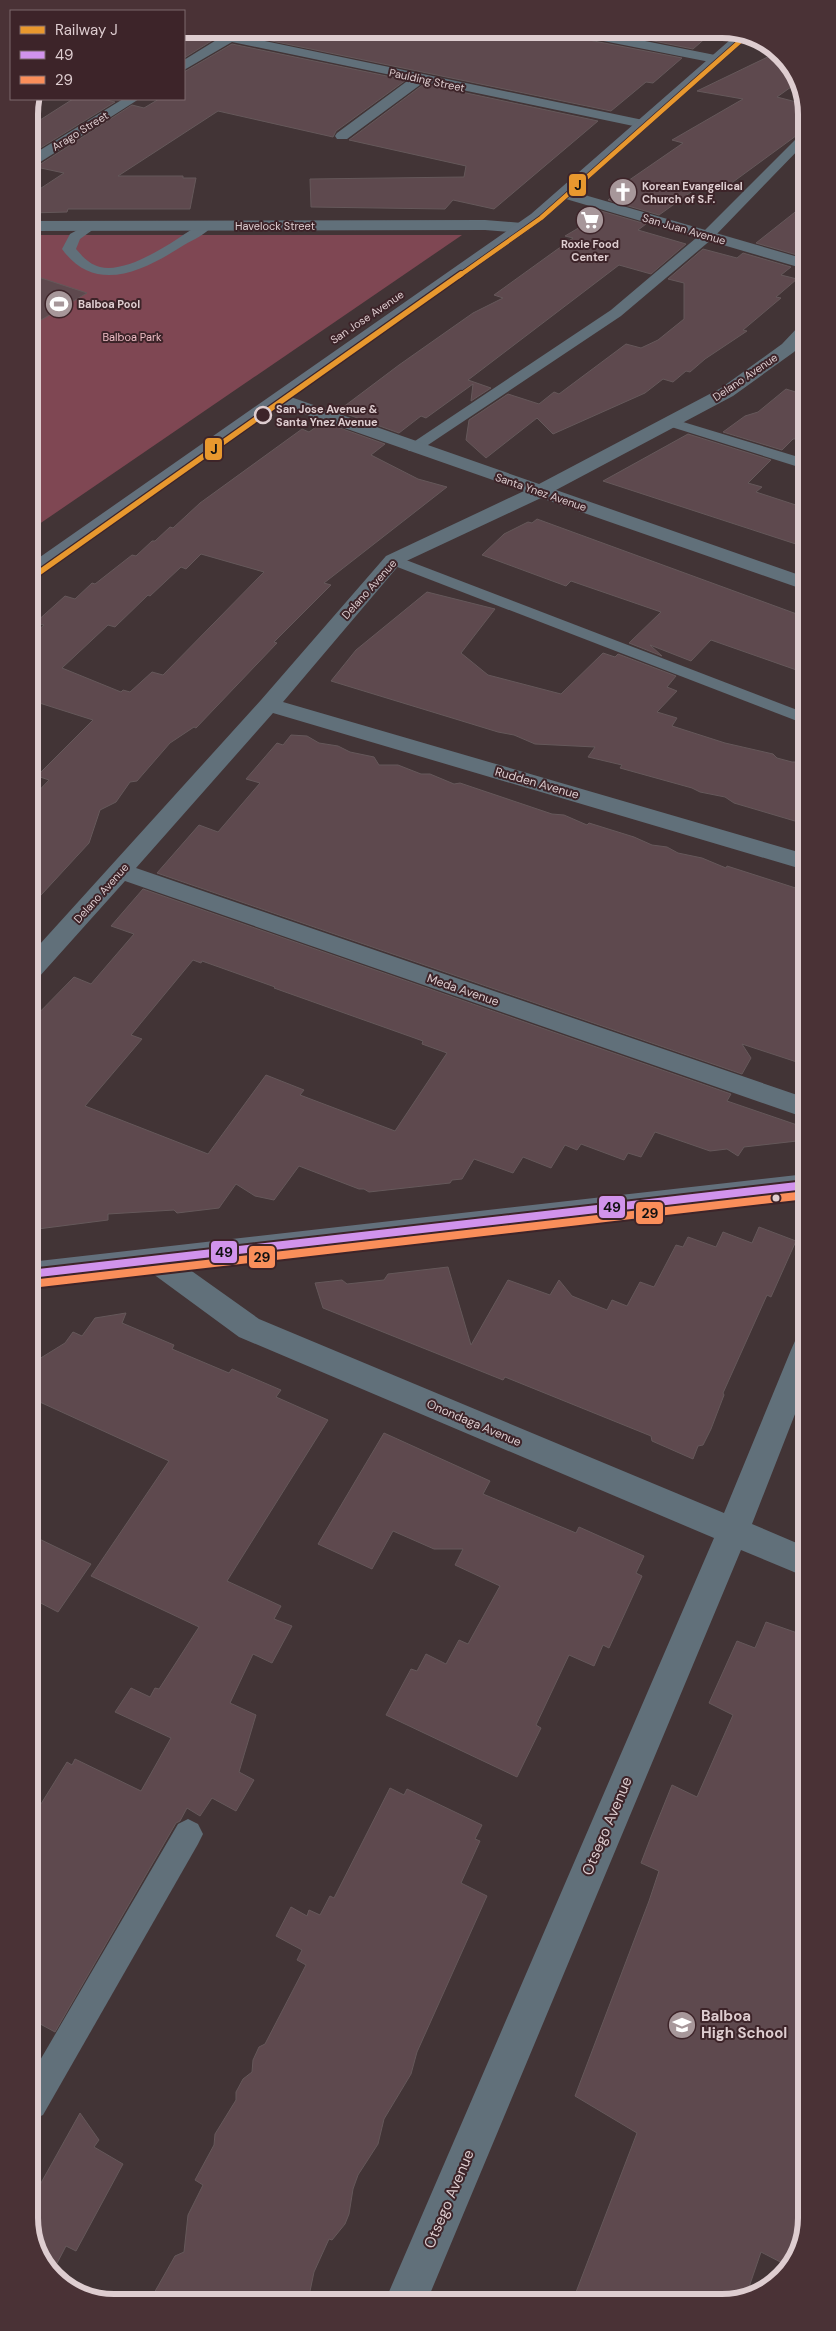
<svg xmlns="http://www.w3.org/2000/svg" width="836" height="2331" font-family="'DM Sans',sans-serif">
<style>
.green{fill:#7f4753}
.building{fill:#5e494e;stroke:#65585a;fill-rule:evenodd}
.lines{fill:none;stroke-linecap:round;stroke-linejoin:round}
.service{fill:#61707a;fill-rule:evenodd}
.minor{fill:#61707a;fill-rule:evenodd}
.secondary{fill:#63707c;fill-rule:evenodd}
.bus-1-casing{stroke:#3d2429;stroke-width:12}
.bus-2-casing{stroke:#3d2429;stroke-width:12}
.bus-1{stroke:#d193ec;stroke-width:8}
.bus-2{stroke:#fa8e5a;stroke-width:8}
.rail-1-far1-casing{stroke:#3d2429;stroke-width:6}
.rail-1-casing{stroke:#3d2429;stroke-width:8}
.rail-1-far1{stroke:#e8982e;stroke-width:4.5}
.rail-1{stroke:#e8982e;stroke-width:5.5}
.stop-dot{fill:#3d2429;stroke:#decdd0;stroke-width:2.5}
.bus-dot{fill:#decdd0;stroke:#3d2429;stroke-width:2}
.labels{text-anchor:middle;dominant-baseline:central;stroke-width:4;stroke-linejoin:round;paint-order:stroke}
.far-street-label{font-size:11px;fill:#decdd0;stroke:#3d2429}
.far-poi-label{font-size:11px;font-weight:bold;fill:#decdd0;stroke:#3d2429;text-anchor:start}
.far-park-label{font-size:11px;fill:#efbec6;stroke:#3d2429}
.far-stop-label{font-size:11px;font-weight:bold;fill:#decdd0;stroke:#3d2429;text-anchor:start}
.street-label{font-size:12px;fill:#decdd0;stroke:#3d2429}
.near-street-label{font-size:15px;fill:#decdd0;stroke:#3d2429}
.near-poi-label{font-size:15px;font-weight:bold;fill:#decdd0;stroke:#3d2429;text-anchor:start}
.rim{fill:none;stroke:#decdd0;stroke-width:6}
.line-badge{stroke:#3d2429;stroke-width:2}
.pale-badge-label{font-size:14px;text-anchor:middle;font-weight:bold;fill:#111}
</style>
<rect width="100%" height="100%" fill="#423436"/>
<path class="green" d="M29,235H462L29,531Z"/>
<g class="building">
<path d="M716,29L693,49L600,30H606Z"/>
<path d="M560,31L568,36L682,58L653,83L646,82L611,111L238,34Z"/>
<path d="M184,34H204L206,38L213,40L184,58Z"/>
<path d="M232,44L406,80L336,131L333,137L218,111L118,176H183V178H196L190,209H68L67,212L29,213V196L64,173L36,167L132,105L144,108L159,99H184V72Z"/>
<path d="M778,52L798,82L777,97L804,104V130L722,190L701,185L659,215L608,200L614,195L609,194L683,143L672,140L743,99L697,91Z"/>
<path d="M424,84L598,121L494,209L453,200L445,209L311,207L310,179L464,177L466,166L349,140Z"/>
<path d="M73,99H102L115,102L29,155V127Z"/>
<path d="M804,205V257L756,243Z"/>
<path d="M594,209L646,224L638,230L686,244L651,274L619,265L468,380L491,388L471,401L473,384L426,418L421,416L399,433L338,411L399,365L473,313L503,298L494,295L573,238L565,236L597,217L586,215Z"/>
<path d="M703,249L737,258L743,253L791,267L781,275L797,279L776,297L781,298L743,330L747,331L705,359L690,372L686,371L673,382L663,379L645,393L553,434L537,418L486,458L466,440L469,420L508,394L539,404L554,392L559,394L626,344L641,348L658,340L684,319V283L668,279Z"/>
<path d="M29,274L87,293L29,327Z"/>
<path d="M786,389L805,395V438L793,439L782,450L723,432L745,416L758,412Z"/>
<path d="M323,422L385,444L371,455L418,479L447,487L324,583L331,585L274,642L277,643L196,728L194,727L170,743L137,781L130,782L116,802L100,810L89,843L30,907V800L49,780L37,776L93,720L30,700V637L44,625L35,623L65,596L75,599L92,583L95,584L132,555L136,556L152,541H155L170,527L173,528L200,503L302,429L309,432ZM201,554L264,572L163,675L152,672L130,692L123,690L121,692L62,668L108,625L115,627L148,595L150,596L181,567L186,569Z"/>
<path d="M688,434L771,460L748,483L762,487L756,492L805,508V547L603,481Z"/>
<path d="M537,519L805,617V673L711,640L691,661L650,645L662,656L629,643L661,612L571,581L566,586L482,555L504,534L528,522L532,523Z"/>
<path d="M427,592L495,609L461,653L488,675L561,694L603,653L615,657L618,654L676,676L667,687L677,691L657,712L677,718L672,726L725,743L773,754L777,758L792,762H805V824L734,803L725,797L700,792L692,788L620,768L622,765L588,757L595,747L535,744L514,735L498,732L331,681L356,650Z"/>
<path d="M291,735L307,736L319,743L338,746L350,752L374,757L379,765H398L421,774H430L454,784L460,783L552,814L564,815L587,825L589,823L634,837L652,845L667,847L678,853L702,858L726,868L727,866L805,891L806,1065L742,1044L751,1058L742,1074L157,873L199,825L218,832L260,783L246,779L277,743L283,745Z"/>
<path d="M143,889L731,1094L727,1101L806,1128V1140L744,1147L738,1156L727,1149L710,1151L655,1132L641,1157L628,1153L624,1160L581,1144L577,1150L565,1145L551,1168L523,1157L513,1173L474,1159L462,1179L452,1180L450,1183L369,1192L364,1189H359L299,1166L274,1200L255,1196L236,1184L219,1208L177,1213L174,1210L108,1214V1220L30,1230V1022L74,977L91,984L134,934L111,926ZM193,960L201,963L202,961L275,987L274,988L423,1041L422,1044L447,1053L395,1131L300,1095L304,1090L266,1075L208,1154L85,1106L142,1039L131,1035Z"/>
<path d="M759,1227L796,1241L771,1297L767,1295L723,1393L724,1395L711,1429L703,1445L698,1446L693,1459L652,1441L651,1436L505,1377L503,1380L323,1308L315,1283L342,1280L347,1284L384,1280L388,1274L448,1267L471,1345L508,1280L550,1295L559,1280L572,1296L607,1310L612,1300L627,1306L640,1282L654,1287L676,1245L683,1247L688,1237L716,1247L723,1232L752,1243Z"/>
<path d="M126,1313L122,1323L174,1345L172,1349L229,1373L232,1369L281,1390L276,1397L328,1420L227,1581L281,1606L274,1619L292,1626L272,1663L253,1654L230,1703L256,1715L239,1772L254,1780L236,1811L212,1798L200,1816L187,1808L180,1821L176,1823L55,2032L31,2019V1820L67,1762L72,1765L75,1759L141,1791L171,1738L115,1712L131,1688L150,1697L155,1688L159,1689L199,1627L91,1576L169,1461L31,1398V1364L65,1343L73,1332L82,1336L95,1318Z"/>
<path d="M384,1433L490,1481L483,1494L576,1533L579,1527L644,1556L636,1573L642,1576L609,1648L603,1645L594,1666L569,1655L536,1725L541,1728L517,1777L386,1715L411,1669L417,1671L426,1654L446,1664L459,1640L468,1644L500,1586L455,1565L463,1549H434L393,1531L372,1569L318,1544Z"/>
<path d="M31,1535L91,1564L58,1612L31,1598Z"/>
<path d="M766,1622L806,1636L807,2218L790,2267L761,2252L745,2299L573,2300L637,2133L575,2096L649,1901L659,1871L641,1863L649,1842L672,1785L697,1797L733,1715L709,1703L737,1641L755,1648Z"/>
<path d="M390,1788L404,1795L407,1789L482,1825L475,1839L480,1841L461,1883L487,1896L417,2052L411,2074L384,2119L378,2144L358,2175L353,2189L349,2214L345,2224L332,2240L329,2239L314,2272L308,2301L149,2302L175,2256L184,2252L188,2215L203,2185L195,2180L214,2145L215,2134L236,2100V2092L243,2079L252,2072L253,2060L259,2047L265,2044L306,1965L297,1960L302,1950L276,1936L291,1907L307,1916L309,1910L320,1915L330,1896L334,1898Z"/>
<path d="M80,2113L99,2140L94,2147L123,2164L76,2251L66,2246L53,2271L32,2240V2199Z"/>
</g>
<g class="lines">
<g class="service">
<path d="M804,134V144L712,239L621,316L419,451H409L406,448L409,445L611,310L702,233L800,135Z"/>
<path d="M92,222L98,226L80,239L76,249C83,257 89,264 100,267C130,274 177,239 201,223L206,222L212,226C206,234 193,240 184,245C145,270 96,296 62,249L70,234Z"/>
<path d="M670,418L805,459V469L665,425L663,422Z"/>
<path d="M393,555L805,713V724L387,563L385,560L387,557Z"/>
<path d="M188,1819L198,1824L203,1834L198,1844L43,2115L32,2120V2074L178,1824Z"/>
</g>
<g class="minor">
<path d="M590,30L715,55L722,59L715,63L568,34L562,31Z"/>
<path d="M206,34H231L643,120L650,124L643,128L424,82L347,139H337L335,136L337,133L410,79L232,42L184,70V60L218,39L208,37Z"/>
<path d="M123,99H139L34,166L29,167V157Z"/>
<path d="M564,189L805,259V269L559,197L556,194L559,191Z"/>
<path d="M485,220L522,223L528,225L530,228L528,231L522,233L485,230L29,231V221Z"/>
<path d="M805,325V340L794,352L733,396L556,490L805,577V590L541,498L400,564L283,702L805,854V870L273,713L136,868L806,1098V1118L125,881L39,977L30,980V955L261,700L386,556L524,491L273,403L270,399L273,395H285L539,484L721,388L782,344L799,326Z"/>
<path d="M155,1249L165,1252L259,1319L724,1513L791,1350L795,1341L806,1338V1386L752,1524L806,1547V1577L741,1550L427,2301H385L714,1538L239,1337L145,1268L141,1260L145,1252Z"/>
</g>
<g class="secondary">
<path d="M738,33L749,37L543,220L37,577L30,579V564L531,214Z"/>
<path d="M806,1174V1196L30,1286V1262Z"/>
</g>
<defs>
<path id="bus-1" d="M30,1274L806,1185"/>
<path id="bus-2" d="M31,1284L806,1195"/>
</defs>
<use href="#bus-1" class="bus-1-casing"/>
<use href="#bus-2" class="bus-2-casing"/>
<use href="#bus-1" class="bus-1"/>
<use href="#bus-2" class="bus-2"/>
<defs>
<path id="rail-1-far1" d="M459,276L541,218L746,36"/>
<path id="rail-1" d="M30,579L461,274"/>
</defs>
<use href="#rail-1-far1" class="rail-1-far1-casing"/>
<use href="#rail-1" class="rail-1-casing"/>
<use href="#rail-1-far1" class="rail-1-far1"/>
<use href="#rail-1" class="rail-1"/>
</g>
<defs>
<symbol id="church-disc" viewBox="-11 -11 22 22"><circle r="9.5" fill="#a7979a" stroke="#3d2429"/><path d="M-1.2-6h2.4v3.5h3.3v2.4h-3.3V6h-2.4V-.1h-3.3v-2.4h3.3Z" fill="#fff"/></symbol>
<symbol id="supermarket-disc" viewBox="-11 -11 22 22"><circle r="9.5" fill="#a7979a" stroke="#3d2429"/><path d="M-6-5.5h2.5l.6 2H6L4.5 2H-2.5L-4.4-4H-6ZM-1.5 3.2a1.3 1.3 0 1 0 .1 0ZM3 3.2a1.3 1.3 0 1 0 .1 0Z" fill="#fff"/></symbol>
<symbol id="stadium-disc" viewBox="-11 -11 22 22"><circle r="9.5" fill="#a7979a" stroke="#3d2429"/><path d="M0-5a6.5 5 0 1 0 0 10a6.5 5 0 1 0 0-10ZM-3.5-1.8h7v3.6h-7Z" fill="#fff"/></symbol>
<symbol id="school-disc" viewBox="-11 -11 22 22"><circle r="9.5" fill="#a7979a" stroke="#3d2429"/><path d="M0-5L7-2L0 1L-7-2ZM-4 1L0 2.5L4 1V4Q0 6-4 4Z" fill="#fff"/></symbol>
</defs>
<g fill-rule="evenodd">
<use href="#church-disc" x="607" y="176" width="32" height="32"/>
<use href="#supermarket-disc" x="574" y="204" width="32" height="32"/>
<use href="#stadium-disc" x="43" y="288" width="32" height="32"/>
<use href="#school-disc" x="666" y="2009" width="32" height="32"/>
</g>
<circle class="stop-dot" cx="263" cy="415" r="8"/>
<circle class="bus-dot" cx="776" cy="1198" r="4.5"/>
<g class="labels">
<g class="far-street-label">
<text transform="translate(427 80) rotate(12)">Paulding Street</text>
<text transform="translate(80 131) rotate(-32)">Arago Street</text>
<text x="275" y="226">Havelock Street</text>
<text transform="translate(684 229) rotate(16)">San Juan Avenue</text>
<text transform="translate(367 317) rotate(-34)">San Jose Avenue</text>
<text transform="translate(745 377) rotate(-34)">Delano Avenue</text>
<text transform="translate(541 492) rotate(19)">Santa Ynez Avenue</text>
<text transform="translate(369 589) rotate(-48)">Delano Avenue</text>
<text transform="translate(101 893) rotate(-48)">Delano Avenue</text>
</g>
<g class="far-poi-label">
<text x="642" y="186">Korean Evangelical<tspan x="642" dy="13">Church of S.F.</tspan></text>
<text x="590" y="244" text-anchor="middle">Roxie Food<tspan x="590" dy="13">Center</tspan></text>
<text x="78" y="304">Balboa Pool</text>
</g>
<g class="far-park-label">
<text x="132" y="337">Balboa Park</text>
</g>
<g class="far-stop-label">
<text x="276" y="409">San Jose Avenue &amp;<tspan x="276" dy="13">Santa Ynez Avenue</tspan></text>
</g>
<g class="street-label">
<text transform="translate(537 783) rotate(16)">Rudden Avenue</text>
<text transform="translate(463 990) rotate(19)">Meda Avenue</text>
<text transform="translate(474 1423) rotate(23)">Onondaga Avenue</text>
</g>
<g class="near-street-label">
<text transform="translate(607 1826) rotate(-67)">Otsego Avenue</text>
<text transform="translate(449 2199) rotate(-67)">Otsego Avenue</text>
</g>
<g class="near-poi-label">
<text x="701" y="2016">Balboa<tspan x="701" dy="17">High School</tspan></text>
</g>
</g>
<path d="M0 0H836V2331H0ZM114 38H722A76 76 0 0 1 798 114V2218A76 76 0 0 1 722 2294H114A76 76 0 0 1 38 2218V114A76 76 0 0 1 114 38Z" fill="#4a3236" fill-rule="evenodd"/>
<path class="rim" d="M114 38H722A76 76 0 0 1 798 114V2218A76 76 0 0 1 722 2294H114A76 76 0 0 1 38 2218V114A76 76 0 0 1 114 38Z"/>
<g class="line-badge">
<rect x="568" y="173" width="19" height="24" rx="5" fill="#e8982e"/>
<rect x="204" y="437" width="19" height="24" rx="5" fill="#e8982e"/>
<rect x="598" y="1195" width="28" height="24" rx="5" fill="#d193ec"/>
<rect x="635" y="1201" width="29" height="24" rx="5" fill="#fa8e5a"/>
<rect x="210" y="1240" width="28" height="24" rx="5" fill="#d193ec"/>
<rect x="248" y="1245" width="28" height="24" rx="5" fill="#fa8e5a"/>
</g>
<g class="pale-badge-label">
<text x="578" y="190">J</text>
<text x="214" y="454">J</text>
<text x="612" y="1212">49</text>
<text x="650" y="1218">29</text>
<text x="224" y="1257">49</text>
<text x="262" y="1262">29</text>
</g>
<rect x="10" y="10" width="175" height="90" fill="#3d2429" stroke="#7d686c"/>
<rect x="20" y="26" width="25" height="8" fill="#e8982e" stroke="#7d686c"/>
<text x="55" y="35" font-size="15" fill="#decdd0">Railway J</text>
<rect x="20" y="51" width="25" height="8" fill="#d193ec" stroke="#7d686c"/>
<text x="55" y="60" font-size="15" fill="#decdd0">49</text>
<rect x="20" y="76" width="25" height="8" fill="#fa8e5a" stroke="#7d686c"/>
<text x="55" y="85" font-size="15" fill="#decdd0">29</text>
</svg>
